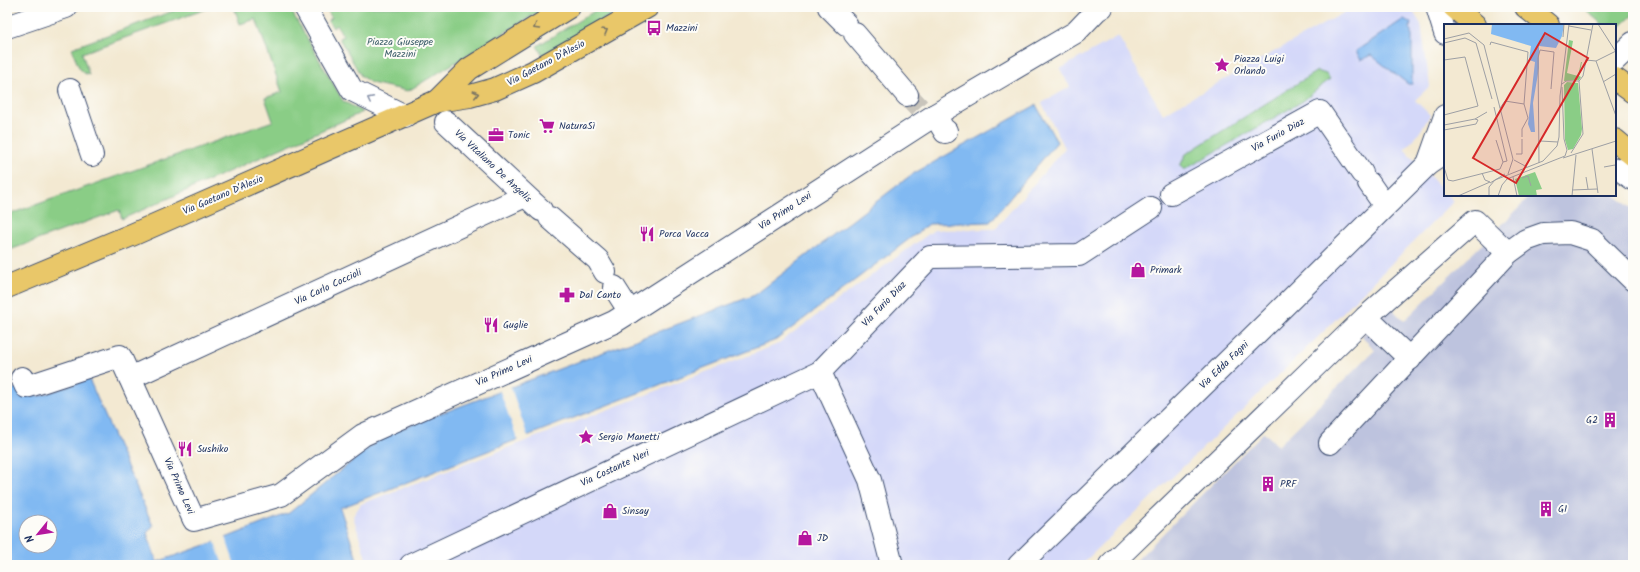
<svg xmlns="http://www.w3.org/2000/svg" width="1640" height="572" font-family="Kalam,sans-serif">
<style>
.built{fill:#d4d8f9}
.industrial{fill:#bdc3de}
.green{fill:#8acd86;stroke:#527e72}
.water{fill:#81b9f2;stroke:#4e74a8;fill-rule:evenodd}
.pier{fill:#f3e9d2}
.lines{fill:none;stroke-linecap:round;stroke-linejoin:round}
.minor-tunnel{stroke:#c8c4bb;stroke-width:22;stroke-dasharray:22 11;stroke-linecap:butt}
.minor-casing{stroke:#3b4b6f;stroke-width:24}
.major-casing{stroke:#3b4b6f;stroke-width:24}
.minor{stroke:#fff;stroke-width:22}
.major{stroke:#e9c769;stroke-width:22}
.oneway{stroke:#787363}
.oneway2{stroke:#8d97ae}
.labels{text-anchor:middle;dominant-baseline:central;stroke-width:4;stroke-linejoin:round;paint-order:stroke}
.poi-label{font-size:10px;fill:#1b2f5e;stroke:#fdfcf7;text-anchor:start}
.park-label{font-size:10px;fill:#3c5e6a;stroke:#fdfcf7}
.street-label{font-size:10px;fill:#1b2f5e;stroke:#fdfcf7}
.inset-road{fill:none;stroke:#9d9fa4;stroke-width:1}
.view{fill:#d62828;fill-opacity:0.15;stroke:#d62828;stroke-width:2}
.inset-edge{fill:none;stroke:#1b2f5e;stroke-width:2}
</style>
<rect width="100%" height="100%" fill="#fdfcf7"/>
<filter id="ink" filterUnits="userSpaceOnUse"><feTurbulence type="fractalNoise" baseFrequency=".025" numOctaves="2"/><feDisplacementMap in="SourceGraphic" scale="8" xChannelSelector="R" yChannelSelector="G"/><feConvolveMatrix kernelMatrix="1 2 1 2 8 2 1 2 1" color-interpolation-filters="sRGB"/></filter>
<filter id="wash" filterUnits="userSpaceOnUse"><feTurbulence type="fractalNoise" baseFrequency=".012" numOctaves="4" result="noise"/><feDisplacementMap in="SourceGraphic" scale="16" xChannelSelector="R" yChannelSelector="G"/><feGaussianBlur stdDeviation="0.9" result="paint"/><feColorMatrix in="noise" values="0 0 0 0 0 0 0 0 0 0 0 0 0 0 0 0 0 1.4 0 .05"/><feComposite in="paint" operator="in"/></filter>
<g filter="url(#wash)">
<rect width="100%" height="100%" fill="#f3e9d2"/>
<path class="built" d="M1354,7H1410L1421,24L1430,86L1415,100L1430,115L1418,135L1404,149L1445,192V195H1448L1454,201L1314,341L1081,565H368L353,516L361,504L776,345L934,230L995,229L1065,148L1042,103L1070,87L1060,69L1118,36L1163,114Z"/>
<path class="industrial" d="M1532,195H1614L1633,209V565H1132L1264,432L1278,446L1375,350L1362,336L1391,308L1404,321Z"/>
<g class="green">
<path d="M184,7H212L82,53L89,75C77,72 76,58 72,48Z"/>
<path d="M234,7H289L343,101L363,112L122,219L119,210L7,251V215L273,121L265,98L282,92L256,19L240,24Z"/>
<path d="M325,7H547L408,91L371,83L361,76L339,38L343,36L337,25L333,28L328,20L332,18Z"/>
<path d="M601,7H625L543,55L537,46Z"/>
<path d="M1582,7H1633V15L1615,31V25H1603Z"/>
<path d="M1317,71L1326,74L1330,79L1303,101L1184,170L1180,166L1186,154Z"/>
</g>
<g class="water">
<path d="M1404,19L1411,23L1410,28L1412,31V84H1408L1371,55L1361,60L1356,51Z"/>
<path d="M1036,105L1057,142L990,222L929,224L776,340L340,508L359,565H7V391L22,386L35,395L39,396L89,379L153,526L147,533L157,562L223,539L289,513L384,435L755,295L911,175ZM26,522H50V546H26Z"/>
</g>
<g class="pier">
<path d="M510,385L528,437L518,441L499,389Z"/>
<path d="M225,536L235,565H223L214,540Z"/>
</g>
</g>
<g filter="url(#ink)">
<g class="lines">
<path class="minor-tunnel" d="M907,95L919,108"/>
<defs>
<g id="minor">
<path d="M305,7L352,90L405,116"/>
<path d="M829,7L846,24"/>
<path d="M1437,7L1445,33"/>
<path d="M7,27L66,7"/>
<path d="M855,34L907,95"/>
<path d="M1615,60L1633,43"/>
<path d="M70,90L92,155"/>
<path d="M935,115L945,132L946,131"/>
<path d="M446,122L541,210"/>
<path d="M1428,164L1445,116"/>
<path d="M1619,169L1633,179"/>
<path d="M1369,183L1385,206"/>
<path d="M1171,194L1320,112L1362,173"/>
<path d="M550,218L598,260L605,272"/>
<path d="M614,287L630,312"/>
<path d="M1366,317L1410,359"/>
<path d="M22,378L26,387L120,356L194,520L281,495L363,435L614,322L630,312L935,115L1076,32L1097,10L1102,7"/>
<path d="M130,378L525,196"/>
<path d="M1330,443L1508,253L1526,240L1543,234L1570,233L1592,240L1633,280"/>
<path d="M411,565L820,372"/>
<path d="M892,565L870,480L820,372L930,257L1079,255L1151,208"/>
<path d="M1019,565L1272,318L1428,164L1445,153"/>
<path d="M1110,565L1366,317L1475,221L1508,253"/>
</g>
<g id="major">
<path d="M1454,7L1475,25"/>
<path d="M1526,7L1548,25"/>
<path d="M1615,79L1633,92"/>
<path d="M437,101L469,69L569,7"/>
<path d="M1615,140L1633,155"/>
<path d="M7,287L134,234L437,101L470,96L495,89L533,72L647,7"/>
</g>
</defs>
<use href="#minor" class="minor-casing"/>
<use href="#major" class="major-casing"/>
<use href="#minor" class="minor"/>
<use href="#major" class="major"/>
</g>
<defs><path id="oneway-chevron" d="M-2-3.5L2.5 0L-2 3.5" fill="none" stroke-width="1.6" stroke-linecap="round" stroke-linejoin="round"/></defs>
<g class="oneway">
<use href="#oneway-chevron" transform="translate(536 27) rotate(149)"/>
<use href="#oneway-chevron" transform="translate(605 31) rotate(-30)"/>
<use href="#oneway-chevron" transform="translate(476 94) rotate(-13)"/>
</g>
<use class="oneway2" href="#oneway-chevron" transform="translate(370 99) rotate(-153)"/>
</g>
<defs>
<symbol id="bus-bare" viewBox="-9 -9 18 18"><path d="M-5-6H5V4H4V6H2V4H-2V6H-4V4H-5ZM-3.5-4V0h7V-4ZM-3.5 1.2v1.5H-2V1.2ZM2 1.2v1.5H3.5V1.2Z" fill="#b5179e" stroke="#fdfcf7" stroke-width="2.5" paint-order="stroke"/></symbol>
<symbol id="sight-bare" viewBox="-9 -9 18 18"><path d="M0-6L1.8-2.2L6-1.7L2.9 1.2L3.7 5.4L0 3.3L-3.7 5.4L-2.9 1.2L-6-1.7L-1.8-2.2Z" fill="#b5179e" stroke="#fdfcf7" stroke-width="2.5" paint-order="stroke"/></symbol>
<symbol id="supermarket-bare" viewBox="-9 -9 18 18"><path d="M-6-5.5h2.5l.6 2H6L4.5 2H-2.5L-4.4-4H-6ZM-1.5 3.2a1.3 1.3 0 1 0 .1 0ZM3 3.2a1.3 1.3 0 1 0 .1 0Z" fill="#b5179e" stroke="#fdfcf7" stroke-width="2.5" paint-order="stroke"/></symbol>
<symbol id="office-bare" viewBox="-9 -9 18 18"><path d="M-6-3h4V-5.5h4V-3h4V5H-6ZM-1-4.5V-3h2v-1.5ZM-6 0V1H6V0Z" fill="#b5179e" stroke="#fdfcf7" stroke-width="2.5" paint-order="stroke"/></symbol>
<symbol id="restaurant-bare" viewBox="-9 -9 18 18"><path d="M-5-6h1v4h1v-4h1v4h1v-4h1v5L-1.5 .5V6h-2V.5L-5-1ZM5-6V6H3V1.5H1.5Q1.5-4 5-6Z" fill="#b5179e" stroke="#fdfcf7" stroke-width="2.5" paint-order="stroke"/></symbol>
<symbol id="shop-bare" viewBox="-9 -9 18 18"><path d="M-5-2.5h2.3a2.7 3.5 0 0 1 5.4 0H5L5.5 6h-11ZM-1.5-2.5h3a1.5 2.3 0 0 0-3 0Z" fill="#b5179e" stroke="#fdfcf7" stroke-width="2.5" paint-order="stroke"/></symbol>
<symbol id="pharmacy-bare" viewBox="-9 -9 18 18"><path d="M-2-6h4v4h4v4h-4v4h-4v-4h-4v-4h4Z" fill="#b5179e" stroke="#fdfcf7" stroke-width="2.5" paint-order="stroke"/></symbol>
<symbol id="building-bare" viewBox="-9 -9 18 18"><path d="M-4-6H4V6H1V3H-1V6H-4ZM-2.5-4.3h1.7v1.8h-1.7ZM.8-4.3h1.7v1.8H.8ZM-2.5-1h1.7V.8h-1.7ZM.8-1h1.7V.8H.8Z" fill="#b5179e" stroke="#fdfcf7" stroke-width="2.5" paint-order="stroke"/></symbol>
</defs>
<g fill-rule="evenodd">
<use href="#bus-bare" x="643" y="17" width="22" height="22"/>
<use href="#sight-bare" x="1211" y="54" width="22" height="22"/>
<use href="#supermarket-bare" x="536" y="115" width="22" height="22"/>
<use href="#office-bare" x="485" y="124" width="22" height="22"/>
<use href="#restaurant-bare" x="636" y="223" width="22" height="22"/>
<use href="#shop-bare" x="1127" y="259" width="22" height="22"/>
<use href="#pharmacy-bare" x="556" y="284" width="22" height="22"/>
<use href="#restaurant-bare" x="480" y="314" width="22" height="22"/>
<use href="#building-bare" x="1599" y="409" width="22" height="22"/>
<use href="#sight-bare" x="575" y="426" width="22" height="22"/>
<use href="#restaurant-bare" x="174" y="438" width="22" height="22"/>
<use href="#building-bare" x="1257" y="473" width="22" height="22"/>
<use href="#building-bare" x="1535" y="498" width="22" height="22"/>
<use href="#shop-bare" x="599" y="500" width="22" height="22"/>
<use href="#shop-bare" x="794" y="527" width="22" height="22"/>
</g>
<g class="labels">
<g class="poi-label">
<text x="666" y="28">Mazzini</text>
<text x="1234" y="59">Piazza Luigi<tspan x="1234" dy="12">Orlando</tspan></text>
<text x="559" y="126">NaturaSì</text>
<text x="508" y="135">Tonic</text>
<text x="659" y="234">Porca Vacca</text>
<text x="1150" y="270">Primark</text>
<text x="579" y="295">Dal Canto</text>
<text x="503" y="325">Guglie</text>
<text x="1598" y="420" text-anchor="end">G2</text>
<text x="598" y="437">Sergio Manetti</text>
<text x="197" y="449">Sushiko</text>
<text x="1280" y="484">PRF</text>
<text x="1558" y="509">G1</text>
<text x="622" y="511">Sinsay</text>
<text x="817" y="538">JD</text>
</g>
<g class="park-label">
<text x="400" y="42">Piazza Giuseppe<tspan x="400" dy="12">Mazzini</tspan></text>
</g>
<g class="street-label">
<text transform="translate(546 63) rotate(-28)">Via Gaetano D'Alesio</text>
<text transform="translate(1278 135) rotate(-29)">Via Furio Diaz</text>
<text transform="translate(493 166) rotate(43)">Via Vitaliano De Angelis</text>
<text transform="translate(223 195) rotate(-23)">Via Gaetano D'Alesio</text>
<text transform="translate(785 211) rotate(-33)">Via Primo Levi</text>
<text transform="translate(328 287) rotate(-25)">Via Carlo Coccioli</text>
<text transform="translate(884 304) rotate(-46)">Via Furio Diaz</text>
<text transform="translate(1224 365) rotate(-44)">Via Edda Fagni</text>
<text transform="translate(504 371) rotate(-24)">Via Primo Levi</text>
<text transform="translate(615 468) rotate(-25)">Via Costante Neri</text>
<text transform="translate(179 486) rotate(66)">Via Primo Levi</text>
</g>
</g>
<g transform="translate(1444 24)">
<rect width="172" height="172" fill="#f3e9d2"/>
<path d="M125,16L129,17L123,49L134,52L137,38H135H138L135,52L137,53L135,56L120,57ZM123,58L134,59L138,105L137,111L129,125L124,126L121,116L120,61ZM91,148L98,165L92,166L93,172H75L71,155Z" fill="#8acd86"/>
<path d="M48,0H120L118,12L112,24L95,22V44L89,79L91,108H87L84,100L91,38L85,36L87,22L47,10Z" fill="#81b9f2"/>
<path class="inset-road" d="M154,0L172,28M125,2L147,6M119,13L120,0M0,15L25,9L40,21L69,135L64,150M0,19L21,14L32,19L48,75M46,21L47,18L84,28L80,80M0,36L21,33L34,82L0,91M142,36L152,37L172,27M152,37L172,92M159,58L172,50M118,60L122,57H135M107,65L110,28M50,83L63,137L59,138M56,84L61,77L80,80L84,94L78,105V113M0,101L31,95L43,88M0,106L32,100L34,96L31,95M96,117L114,118M148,125L154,169M127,129L139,110L135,57L139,52L149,0M72,130H78V115M119,134L172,117M70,136L83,143M95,139L94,34L96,26L110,28M0,143L4,156L9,157L56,145L59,138L52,116M160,143L171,141L172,143M38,149L41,156L46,158M69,153L73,172M142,153L144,165M78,154L84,152L87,162M46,159L61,150M128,166L153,165M14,172L46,158M45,172V163L51,156L99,137L113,122L115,113L116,72L125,0M54,172L58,161L63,155L121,132L123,126L120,115L118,63M128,172L132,131"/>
<path class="view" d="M101,9L144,34L72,159L29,134Z"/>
<rect width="172" height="172" class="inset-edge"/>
</g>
<rect width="1640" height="572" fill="none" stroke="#fdfcf7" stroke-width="24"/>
<g transform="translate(38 534) rotate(240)"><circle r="19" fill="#fdfcf7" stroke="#a3aaba"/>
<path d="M0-3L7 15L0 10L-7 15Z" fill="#b5179e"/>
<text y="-6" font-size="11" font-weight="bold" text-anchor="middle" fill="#1b2f5e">N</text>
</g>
</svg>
